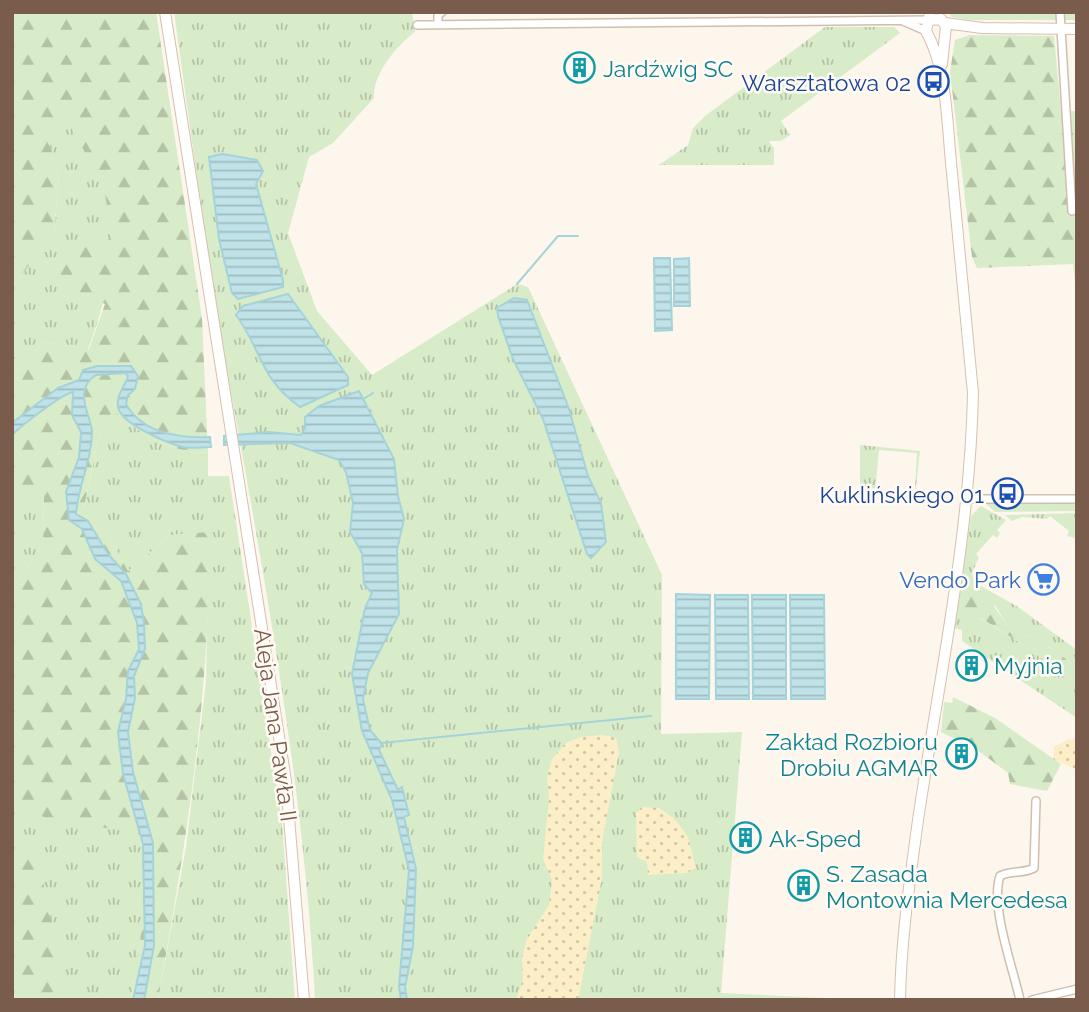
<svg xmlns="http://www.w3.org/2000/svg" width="1089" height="1012" viewBox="0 0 1089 1012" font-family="Raleway,sans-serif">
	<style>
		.grass { fill: url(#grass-tufts) }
		.forest { fill: url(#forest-firs) }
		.sand { fill: url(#sand-dots) }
		.water { fill: url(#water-rules); stroke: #a5d3da; stroke-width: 2 }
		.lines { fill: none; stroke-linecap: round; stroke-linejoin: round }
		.stream { stroke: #a5d3da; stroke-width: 2 }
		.street-casing { stroke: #d1beb0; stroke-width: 10 }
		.secondary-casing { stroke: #d6c0b0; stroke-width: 12 }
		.street { stroke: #fff; stroke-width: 7 }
		.secondary { stroke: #fff; stroke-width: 10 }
		.labels { text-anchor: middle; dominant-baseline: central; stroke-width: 5; stroke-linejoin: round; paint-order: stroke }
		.culture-label { font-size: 23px; fill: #0d838f; stroke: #fffaf3; text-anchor: start }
		.transit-label { font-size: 23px; fill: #164399; stroke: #fffaf3; text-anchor: end }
		.shop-label { font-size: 23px; fill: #366cbe; stroke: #fffaf3; text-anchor: end }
		.street-label { font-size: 23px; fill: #7a5c4d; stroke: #fffaf3 }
	</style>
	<defs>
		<pattern id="grass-tufts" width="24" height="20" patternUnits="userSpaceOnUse" patternTransform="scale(1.75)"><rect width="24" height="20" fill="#d8ecc9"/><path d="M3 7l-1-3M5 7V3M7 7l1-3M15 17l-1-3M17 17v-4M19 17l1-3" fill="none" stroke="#b4c2a5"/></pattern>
		<pattern id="forest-firs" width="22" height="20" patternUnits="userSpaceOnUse" patternTransform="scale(1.75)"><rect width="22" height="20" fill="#d8ecc9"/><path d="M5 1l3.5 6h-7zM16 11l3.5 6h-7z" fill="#b4c2a5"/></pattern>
		<pattern id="sand-dots" width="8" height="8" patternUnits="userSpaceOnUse" patternTransform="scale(1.75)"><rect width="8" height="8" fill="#fcefc7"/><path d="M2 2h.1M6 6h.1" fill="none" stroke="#d1c5a4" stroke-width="1.8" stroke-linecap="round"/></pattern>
		<pattern id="water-rules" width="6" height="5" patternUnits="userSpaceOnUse" patternTransform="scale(1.75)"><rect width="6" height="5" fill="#bfe3e8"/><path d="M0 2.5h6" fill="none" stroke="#a0bbbe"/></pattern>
	</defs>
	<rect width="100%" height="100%" fill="#fdf6ec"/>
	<path class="grass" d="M 174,12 L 412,12 L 415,32 C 397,45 372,75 374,98 L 333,143 L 309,157 L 288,233 L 317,311 L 372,375 L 517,284 L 528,287 L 662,575 L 661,734 L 742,732 L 721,993 L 866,1000 L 315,1000 C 305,802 270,609 235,414 C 210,281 193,146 174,12 Z
		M 825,27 L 894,27 L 900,33 L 781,121 L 790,135 L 781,141 L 769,141 L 774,149 L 774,165 L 659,165 L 688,145 L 693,128 L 705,116 Z
		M 42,124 L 69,124 C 80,144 97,165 104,185 C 123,239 107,299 88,349 L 44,342 L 12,375 L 12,287 L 54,234 L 59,176 Z
		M 116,412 C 147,438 167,451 208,453 L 208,476 L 229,476 L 282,822 L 295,1000 L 158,1000 L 186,847 L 206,681 L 209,533 L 171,535 L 128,571 L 105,530 L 84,508 L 99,435 Z
		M 860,445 L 920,451 L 914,505 L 917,453 L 879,450 L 875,491 L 872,494 L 860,493 Z
		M 44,495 L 43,543 L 12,590 L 12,498 Z
		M 984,502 L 1077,503 L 1077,511 L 995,512 Z
		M 981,506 L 1006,520 L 997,530 L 1000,533 L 997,538 L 993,535 L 976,554 L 979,557 L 972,573 L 974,582 L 1018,607 L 1077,650 L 1077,669 L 1057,651 L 1007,625 L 995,605 L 980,618 L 1022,644 L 1077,684 L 1077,718 L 962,641 L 962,630 L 954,628 L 971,516 Z
		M 1077,513 L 1075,538 L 1067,536 L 1069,531 L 1050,516 L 1047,519 L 1022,517 L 1012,521 L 1005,515 Z
		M 12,811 L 137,831 L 139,834 C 150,899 144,937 130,1000 L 12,1000 Z"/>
	<path class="forest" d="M 12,12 L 156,12 L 202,318 L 208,453 C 167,451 147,438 116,413 L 99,435 L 84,507 L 105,530 L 128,571 L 171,535 L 209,532 C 211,691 186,844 158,1000 L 130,1000 C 142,944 148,891 139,834 L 12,811 L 12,590 L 43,543 L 44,496 L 12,498 L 12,375 L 44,342 L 89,349 L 105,304 L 55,281 L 63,247 L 112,239 L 104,186 L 69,124 L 43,125 L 59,176 L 54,234 L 12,287 Z
		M 948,12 L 1077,12 L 1077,20 L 970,20 L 952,17 Z
		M 969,35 L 1054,36 L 1061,111 L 1075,111 L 1077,298 L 1073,264 L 977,268 L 972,257 L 950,72 L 955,40 Z
		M 973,592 L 989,599 L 1007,625 L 1057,651 L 1077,669 L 1077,684 L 1022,644 L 965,608 L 965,600 Z
		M 953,697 L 995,718 L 1061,764 L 1047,791 L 1010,784 L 1008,773 L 976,749 L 941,732 L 944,702 L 952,703 Z
		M 37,855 L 58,950 L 58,1000 L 12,1000 L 12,859 Z"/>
	<path class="sand" d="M 603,735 L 616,738 L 619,752 L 602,842 L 602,878 L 578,1000 L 516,1000 L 523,979 L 522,958 L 527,939 L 549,905 L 552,880 L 543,859 L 549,799 L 547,777 L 552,759 L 566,743 L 580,737 Z
		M 1068,739 L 1077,740 L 1077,770 L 1053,759 L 1054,747 Z
		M 642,807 L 659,808 L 674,818 L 688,837 L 696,868 L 686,873 L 648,875 L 647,862 L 637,857 L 636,813 Z"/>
	<path class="water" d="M 222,154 L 257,160 L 263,171 L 256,184 L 283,280 L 283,287 L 238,299 L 232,293 L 219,239 L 209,157 Z
		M 654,258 L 670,258 L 672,330 L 655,331 Z
		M 689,258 L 690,306 L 674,306 L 674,259 Z
		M 288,294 L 348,377 L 348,385 L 300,407 C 259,378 262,350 236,315 L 243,306 Z
		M 514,298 L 527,300 L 569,409 L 588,476 L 601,503 L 606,542 L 591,558 L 587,554 L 543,419 L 513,359 L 498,316 L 497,308 Z
		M 97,366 L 131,366 L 138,376 L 135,389 L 128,395 L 126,404 C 143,434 179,438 210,437 L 211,447 C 202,447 191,449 183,447 C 167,443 121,424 118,407 C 116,394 125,387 128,376 L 125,373 L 96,375 C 72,390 91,416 92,431 C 92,460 78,485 76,514 L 88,521 L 108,554 L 126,574 L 141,604 L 144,623 L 145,649 L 134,676 L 135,698 L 128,732 L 133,772 L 153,843 L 154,946 L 144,1000 L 133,1000 L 145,945 L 143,844 L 123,774 L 118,732 L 126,699 L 128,671 L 139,649 L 137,623 L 121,581 L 95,559 L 82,529 L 69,520 L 66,492 L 79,457 L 81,432 L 72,415 L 73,392 C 62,394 22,425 12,435 L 12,423 L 58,388 L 79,380 L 83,370 Z
		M 359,391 L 394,459 L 398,496 L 404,519 L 397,550 L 399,614 L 368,673 L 363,699 L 370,730 L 382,744 L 379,750 L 398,790 L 402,787 L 409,815 L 404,817 L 416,869 L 413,947 L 405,987 L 407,1000 L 401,1000 L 399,986 L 409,870 L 392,800 L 362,731 L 352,674 L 365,608 L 372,593 L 364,584 L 362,553 L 350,532 L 353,503 L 346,472 L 339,460 L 290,443 L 224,445 L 224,436 L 269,432 L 301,435 L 305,428 L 305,417 L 319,406 Z
		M 676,594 L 710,595 L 709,699 L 676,699 Z
		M 715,595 L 748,595 L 749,699 L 716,699 Z
		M 752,595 L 786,595 L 786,699 L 753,699 Z
		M 790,595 L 824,595 L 825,699 L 791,699 Z"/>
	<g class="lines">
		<path class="stream" d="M 517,284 L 558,236 L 578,236
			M 365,398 L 373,393
			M 381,743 L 651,716"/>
		<defs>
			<path id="street" d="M 1060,12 L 1072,211
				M 903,21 L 926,31
				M 417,25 L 930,20
				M 438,25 L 438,15 L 442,12
				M 967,499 L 1077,499
				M 1020,1000 C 1013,968 990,906 1000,876 C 1011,870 1023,874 1034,868 L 1036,801
				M 1032,1000 L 1077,989"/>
			<path id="secondary" d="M 165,12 L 286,781 L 304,1000
				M 930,20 L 941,19 L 946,26 L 942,64
				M 945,23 L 982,28 L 1077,29
				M 900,1000 C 901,939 910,880 918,820 C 939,679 970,537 973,393 C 966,320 959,246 952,173 C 947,128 948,70 926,31 L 930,12"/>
		</defs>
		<use href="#street" class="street-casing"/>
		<use href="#secondary" class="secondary-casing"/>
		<use href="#street" class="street"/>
		<use href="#secondary" class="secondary"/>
	</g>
	<defs>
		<symbol id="building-ring" viewBox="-11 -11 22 22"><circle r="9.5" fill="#fffaf3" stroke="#0f9aa8" stroke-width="1.5"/><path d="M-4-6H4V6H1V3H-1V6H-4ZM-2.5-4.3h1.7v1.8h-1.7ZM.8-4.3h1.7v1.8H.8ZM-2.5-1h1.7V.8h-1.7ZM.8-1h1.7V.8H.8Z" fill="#0f9aa8"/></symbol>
		<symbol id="bus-ring" viewBox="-11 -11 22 22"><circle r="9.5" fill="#fffaf3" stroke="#1a4fb4" stroke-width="1.5"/><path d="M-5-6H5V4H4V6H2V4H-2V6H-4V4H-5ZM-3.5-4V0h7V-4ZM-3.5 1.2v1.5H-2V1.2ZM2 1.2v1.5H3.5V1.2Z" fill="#1a4fb4"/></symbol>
		<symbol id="supermarket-ring" viewBox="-11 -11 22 22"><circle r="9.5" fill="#fffaf3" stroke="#3f7fe0" stroke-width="1.5"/><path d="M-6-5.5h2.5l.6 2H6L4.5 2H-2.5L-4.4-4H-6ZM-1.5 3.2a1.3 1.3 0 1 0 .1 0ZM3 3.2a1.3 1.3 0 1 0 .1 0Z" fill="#3f7fe0"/></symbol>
	</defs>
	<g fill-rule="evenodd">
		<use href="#building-ring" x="562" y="50" width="35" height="35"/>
		<use href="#bus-ring" x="916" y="64" width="35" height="35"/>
		<use href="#bus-ring" x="990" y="476" width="35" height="35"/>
		<use href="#supermarket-ring" x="1026" y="562" width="35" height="35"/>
		<use href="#building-ring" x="954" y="648" width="35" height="35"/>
		<use href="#building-ring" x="944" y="736" width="35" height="35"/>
		<use href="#building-ring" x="728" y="820" width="35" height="35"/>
		<use href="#building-ring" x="786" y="868" width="35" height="35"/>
	</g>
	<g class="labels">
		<g class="culture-label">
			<text x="603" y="68">Jardźwig SC</text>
			<text x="994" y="665">Myjnia</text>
			<text x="938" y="741" text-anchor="end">Zakład Rozbioru<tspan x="938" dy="26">Drobiu AGMAR</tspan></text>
			<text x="769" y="838">Ak-Sped</text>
			<text x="826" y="873">S. Zasada<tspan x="826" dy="26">Montownia Mercedesa</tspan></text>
		</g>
		<g class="transit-label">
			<text x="911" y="82">Warsztatowa 02</text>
			<text x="984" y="494">Kuklińskiego 01</text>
		</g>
		<g class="shop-label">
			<text x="1021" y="579">Vendo Park</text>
		</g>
		<g class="street-label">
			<text transform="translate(276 725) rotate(82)">Aleja Jana Pawła II</text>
		</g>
	</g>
	<rect width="1089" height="1012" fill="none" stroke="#7a5c4d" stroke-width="28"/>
</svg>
